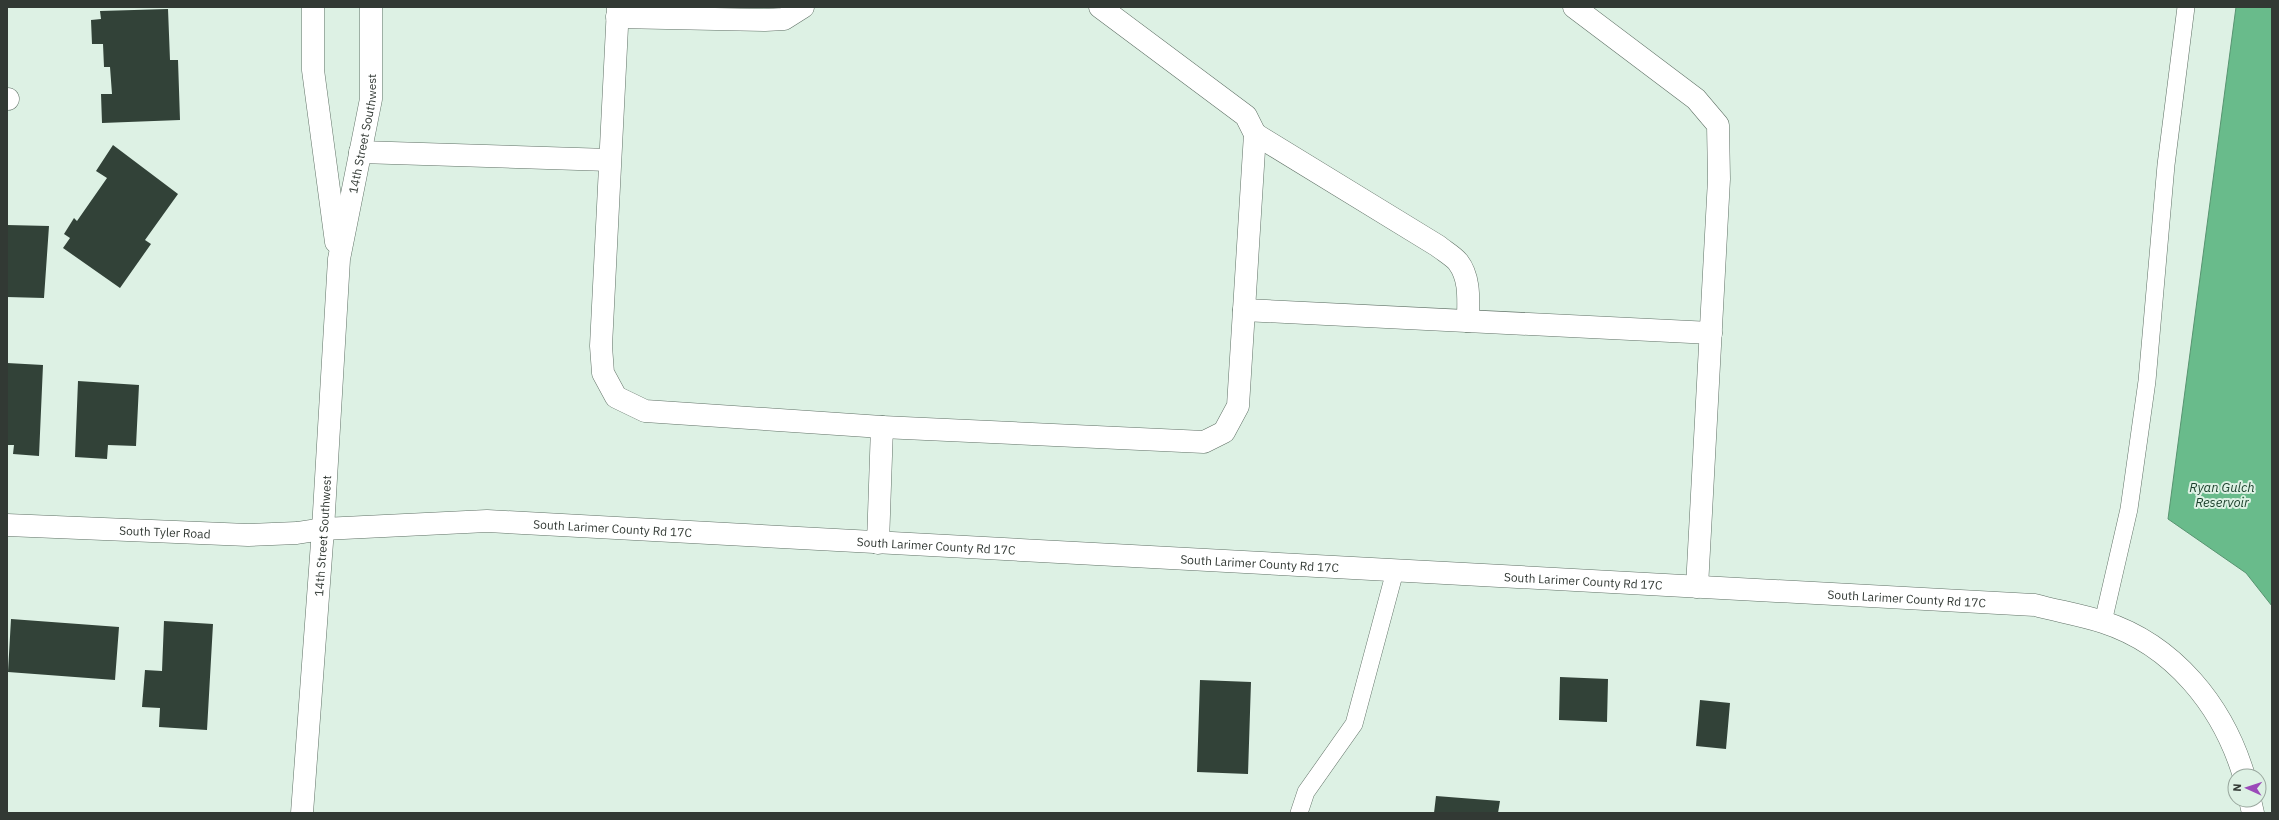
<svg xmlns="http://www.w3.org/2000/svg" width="2279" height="820" viewBox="0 0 2279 820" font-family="'IBM Plex Sans',sans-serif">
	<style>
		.water { fill: #69bb8b; stroke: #589471 }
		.building { fill: #324238 }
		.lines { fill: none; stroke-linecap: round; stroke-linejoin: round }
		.lane-casing { stroke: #607166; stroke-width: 18 }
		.street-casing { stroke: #607166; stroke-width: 23 }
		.secondary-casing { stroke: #607166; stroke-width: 23 }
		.lane { stroke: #fff; stroke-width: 17 }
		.street { stroke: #fff; stroke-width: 22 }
		.secondary { stroke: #fff; stroke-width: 22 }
		.labels { text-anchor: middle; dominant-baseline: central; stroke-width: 4; stroke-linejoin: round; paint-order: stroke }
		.street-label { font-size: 12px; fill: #323934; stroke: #ddf1e4 }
		.water-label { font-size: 13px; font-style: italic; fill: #1b3f2b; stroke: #ddf1e4 }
	</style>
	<rect width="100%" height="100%" fill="#ddf1e4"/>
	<path class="water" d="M 2236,7 L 2272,7 L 2272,606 L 2246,573 L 2168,519 Z"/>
	<path class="building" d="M 168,9 L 170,60 L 178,60 L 180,120 L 102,123 L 101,94 L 112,94 L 110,67 L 104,67 L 103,44 L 92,44 L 91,20 L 101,19 L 100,11 Z
		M 113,145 L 178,194 L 145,240 L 151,244 L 120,288 L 63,248 L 70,238 L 64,234 L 74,218 L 77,221 L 107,178 L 96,171 Z
		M 7,225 L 49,226 L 44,298 L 7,297 Z
		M 7,363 L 43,365 L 39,456 L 13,454 L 14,445 L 7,445 Z
		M 78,381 L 139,385 L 136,446 L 108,445 L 107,459 L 75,457 Z
		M 11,619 L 119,627 L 115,680 L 8,672 Z
		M 164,621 L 213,624 L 207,730 L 159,727 L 160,708 L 142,707 L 145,670 L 162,671 Z
		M 1560,677 L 1608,679 L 1607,722 L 1559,720 Z
		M 1200,680 L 1251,682 L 1248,774 L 1197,772 Z
		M 1700,700 L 1730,703 L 1726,749 L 1696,746 Z
		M 1436,796 L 1500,801 L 1498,813 L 1434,813 Z"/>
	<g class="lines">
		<defs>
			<path id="lane" d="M 2103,622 L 2129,509 L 2147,381 L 2166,165 L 2186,7
				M 1299,813 L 1306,792 L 1354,724 L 1395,571"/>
			<g id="street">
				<path d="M 618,7 L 601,346 L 603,373 L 616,397 L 645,411 L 882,427 L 1204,442 L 1224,432 L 1238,406 L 1255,134 L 1246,116 L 1100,7"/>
				<path d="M 1574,7 L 1696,99 L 1718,125 L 1719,179 L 1697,587"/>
				<path d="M 617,17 L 765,20 L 784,19 L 803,7"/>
				<path d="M 7,99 L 8,99"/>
				<path d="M 1255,134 L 1438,246 C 1444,251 1453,256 1458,262 C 1471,279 1468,302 1468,321"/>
				<path d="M 360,152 L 609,160"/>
				<path d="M 1244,310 L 1711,333"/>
				<path id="s1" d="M 323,529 L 487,521 L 2035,605 C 2057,611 2081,615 2103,622 C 2174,645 2223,706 2244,776"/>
				<path d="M 878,543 L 882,427"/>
				<path d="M 2250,800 L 2253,813"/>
			</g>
			<g id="secondary">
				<path d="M 313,7 L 313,70 L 336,242"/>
				<path id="s2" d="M 7,525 L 248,535 L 297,533 L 323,529"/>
				<path id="s3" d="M 302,813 L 323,529 L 339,259 L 371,99 L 371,7"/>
			</g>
		</defs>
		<use href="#lane" class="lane-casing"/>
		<use href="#street" class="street-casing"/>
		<use href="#secondary" class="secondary-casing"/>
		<use href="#lane" class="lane"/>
		<use href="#street" class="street"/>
		<use href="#secondary" class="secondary"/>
	</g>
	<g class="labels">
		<g class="street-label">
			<text stroke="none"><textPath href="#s3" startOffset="683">14th Street Southwest</textPath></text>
			<text stroke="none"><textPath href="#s1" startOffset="290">South Larimer County Rd 17C</textPath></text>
			<text stroke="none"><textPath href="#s2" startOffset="158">South Tyler Road</textPath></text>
			<text stroke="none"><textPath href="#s3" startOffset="278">14th Street Southwest</textPath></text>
			<text stroke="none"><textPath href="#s1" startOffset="614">South Larimer County Rd 17C</textPath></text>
			<text stroke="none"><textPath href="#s1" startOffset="938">South Larimer County Rd 17C</textPath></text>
			<text stroke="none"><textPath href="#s1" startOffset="1262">South Larimer County Rd 17C</textPath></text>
			<text stroke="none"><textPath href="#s1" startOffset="1586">South Larimer County Rd 17C</textPath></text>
		</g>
		<g class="water-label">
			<text x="2222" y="487">Ryan Gulch<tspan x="2222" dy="15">Reservoir</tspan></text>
		</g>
	</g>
	<rect width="2279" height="820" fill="none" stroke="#323934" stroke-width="16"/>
	<g transform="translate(2247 788) rotate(273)"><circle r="19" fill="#ddf1e4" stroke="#99a79e"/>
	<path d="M0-3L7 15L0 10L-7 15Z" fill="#9b4ab9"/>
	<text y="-6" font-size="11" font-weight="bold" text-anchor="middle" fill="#323934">N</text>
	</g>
</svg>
